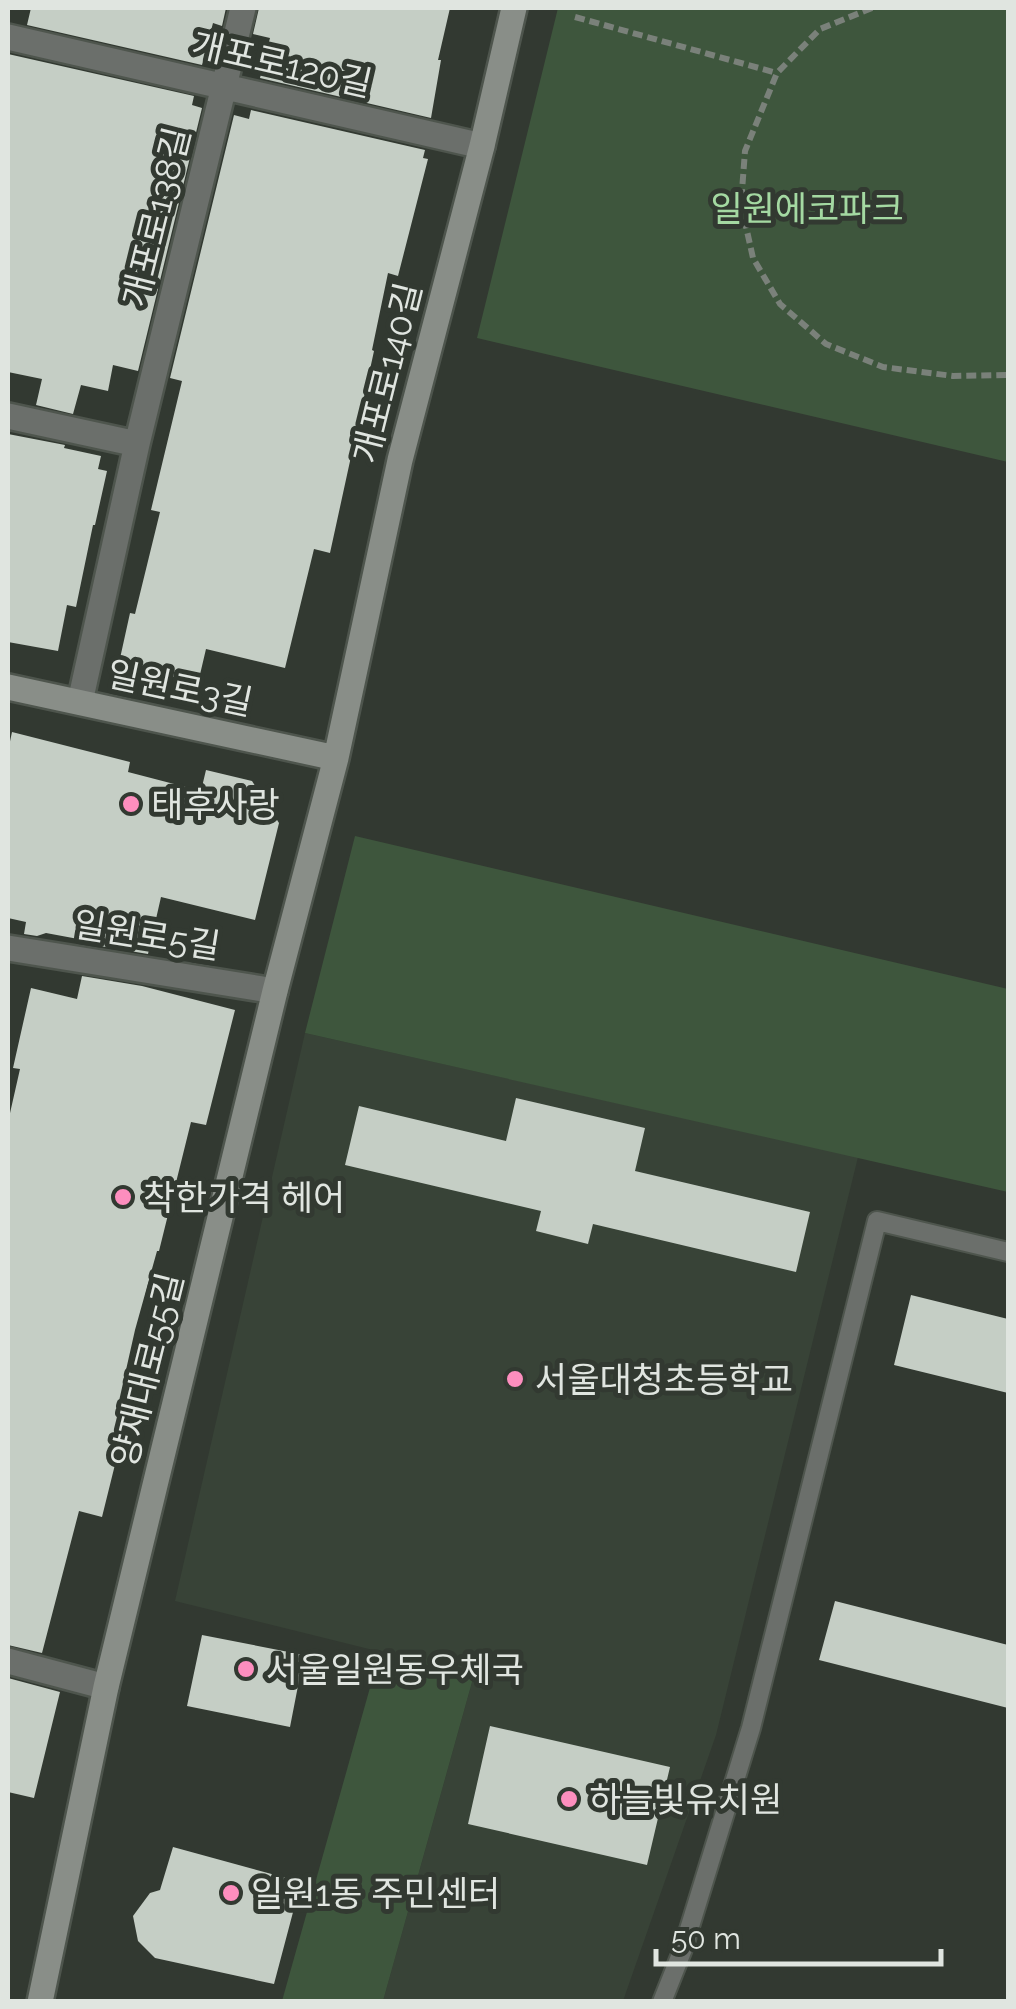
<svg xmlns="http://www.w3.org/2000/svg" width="1016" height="2009" viewBox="0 0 1016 2009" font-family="Raleway,'Noto Sans KR',sans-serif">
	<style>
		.built { fill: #384337 }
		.green { fill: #3e563d }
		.building { fill: #c5cec5 }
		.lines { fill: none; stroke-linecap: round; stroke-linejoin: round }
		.lane-casing { stroke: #4e554d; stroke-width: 22 }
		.street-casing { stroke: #4e554d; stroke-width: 30 }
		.secondary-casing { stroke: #4e554d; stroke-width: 30 }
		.path { stroke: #7a817a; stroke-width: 6; stroke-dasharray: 10 5; stroke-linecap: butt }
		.lane { stroke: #6b6f6b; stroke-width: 18 }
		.street { stroke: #6b6f6b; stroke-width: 25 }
		.secondary { stroke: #898e88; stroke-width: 25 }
		.poi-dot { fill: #fd8ebe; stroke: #323931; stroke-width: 4 }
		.labels { text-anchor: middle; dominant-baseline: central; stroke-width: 10; stroke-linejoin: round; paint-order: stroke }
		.street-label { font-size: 35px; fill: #e0e5e0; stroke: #323931 }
		.park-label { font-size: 35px; fill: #a4d9a2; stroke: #323931 }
		.poi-label { font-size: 35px; fill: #e0e5e0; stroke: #323931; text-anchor: start }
	</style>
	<rect width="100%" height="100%" fill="#323931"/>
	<path class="built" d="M 305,1033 L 858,1157 L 716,1735 L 623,2001 L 383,2001 L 474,1675 L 175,1601 Z"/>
	<path class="green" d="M 558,8 L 1008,8 L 1008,462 L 477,338 Z
		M 355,836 L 1008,989 L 1008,1192 L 305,1033 Z
		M 380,1652 L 474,1675 L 383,2001 L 282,2001 Z"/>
	<path class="building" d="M 31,8 L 226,8 L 222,26 L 213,23 L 202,65 L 27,25 Z
		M 259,8 L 450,8 L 438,60 L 441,60 L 431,118 L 260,78 L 270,38 L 253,34 Z
		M 8,54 L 194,96 L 192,105 L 202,108 L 138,371 L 113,365 L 108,391 L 81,385 L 73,414 L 36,405 L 42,379 L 8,372 Z
		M 251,110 L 425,150 L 423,158 L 428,159 L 398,276 L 388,273 L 372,350 L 374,351 L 330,553 L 314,549 L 285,668 L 206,649 L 198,683 L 119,663 L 130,613 L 135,614 L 160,512 L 151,510 L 182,381 L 170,378 L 234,115 L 249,119 Z
		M 8,434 L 65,445 L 64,448 L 101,456 L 98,469 L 107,471 L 95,525 L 93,525 L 76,607 L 67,605 L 58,651 L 8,642 Z
		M 12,732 L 130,762 L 128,772 L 201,791 L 206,770 L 252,781 L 279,823 L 255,920 L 161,897 L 148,954 L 88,944 L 89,941 L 46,933 L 37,936 L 24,934 L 26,922 L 8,918 L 8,751 Z
		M 82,976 L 142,986 L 235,1010 L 206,1125 L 191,1122 L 159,1251 L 157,1251 L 135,1330 L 119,1401 L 130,1404 L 102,1517 L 79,1511 L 42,1653 L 8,1645 L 8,1122 L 20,1069 L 13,1068 L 31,988 L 77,999 Z
		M 516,1098 L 645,1128 L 635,1171 L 810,1212 L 796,1272 L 593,1224 L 588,1244 L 536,1231 L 541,1211 L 345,1165 L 359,1106 L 506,1141 Z
		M 911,1295 L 1008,1319 L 1008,1393 L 894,1365 Z
		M 835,1601 L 1008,1645 L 1008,1708 L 819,1660 Z
		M 202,1635 L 304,1655 L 290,1727 L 187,1706 Z
		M 8,1678 L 60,1692 L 34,1798 L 8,1792 Z
		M 490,1726 L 670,1767 L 647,1865 L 468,1824 Z
		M 173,1847 L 301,1882 L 274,1984 L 155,1958 L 138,1941 L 133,1916 L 150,1893 L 160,1890 Z"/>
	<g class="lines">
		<defs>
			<path id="lane" d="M 662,2002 L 683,1949 L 751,1728 L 877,1221 L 1008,1252"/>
			<path id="street" d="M 8,37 L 482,146
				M 8,416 L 137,444
				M 80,702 L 137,444 L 243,8
				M 8,948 L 275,991
				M 8,1661 L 106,1687"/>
			<path id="secondary" d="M 8,687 L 336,758
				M 40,2002 L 106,1687 L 275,991 L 336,758 L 400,460 L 482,146 L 514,8"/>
		</defs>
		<use href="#lane" class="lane-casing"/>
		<use href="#street" class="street-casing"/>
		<use href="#secondary" class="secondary-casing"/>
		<path class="path" d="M 872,8 L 820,29 L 777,73 L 745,151 L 741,204 L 753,258 L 780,304 L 826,344 L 883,367 L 953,376 L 1008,375
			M 575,17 L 777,73"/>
		<use href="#lane" class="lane"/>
		<use href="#street" class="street"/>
		<use href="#secondary" class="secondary"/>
	</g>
	<g class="poi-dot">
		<circle cx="131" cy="804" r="10"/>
		<circle cx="123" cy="1197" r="10"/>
		<circle cx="515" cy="1379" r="10"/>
		<circle cx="246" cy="1669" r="10"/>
		<circle cx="569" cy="1799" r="10"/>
		<circle cx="231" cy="1893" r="10"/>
	</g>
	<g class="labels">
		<g class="street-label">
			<text transform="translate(282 64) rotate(13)">개포로120길</text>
			<text transform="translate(156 217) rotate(-76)">개포로138길</text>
			<text transform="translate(387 373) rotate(-76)">개포로140길</text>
			<text transform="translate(180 688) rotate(12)">일원로3길</text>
			<text transform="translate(147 935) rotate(9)">일원로5길</text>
			<text transform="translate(147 1370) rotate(-76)">양재대로55길</text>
		</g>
		<g class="park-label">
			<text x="807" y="208">일원에코파크</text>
		</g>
		<g class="poi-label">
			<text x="151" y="804">태후사랑</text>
			<text x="143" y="1197">착한가격 헤어</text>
			<text x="535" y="1379">서울대청초등학교</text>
			<text x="266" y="1669">서울일원동우체국</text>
			<text x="589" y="1799">하늘빛유치원</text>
			<text x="251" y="1893">일원1동 주민센터</text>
		</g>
	</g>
	<rect width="1016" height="2009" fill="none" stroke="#e0e5e0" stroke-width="20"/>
	<path d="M656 1949v15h285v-15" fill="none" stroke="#e0e5e0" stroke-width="5"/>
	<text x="671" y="1949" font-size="30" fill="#e0e5e0" stroke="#323931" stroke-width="8" paint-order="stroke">50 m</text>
</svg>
